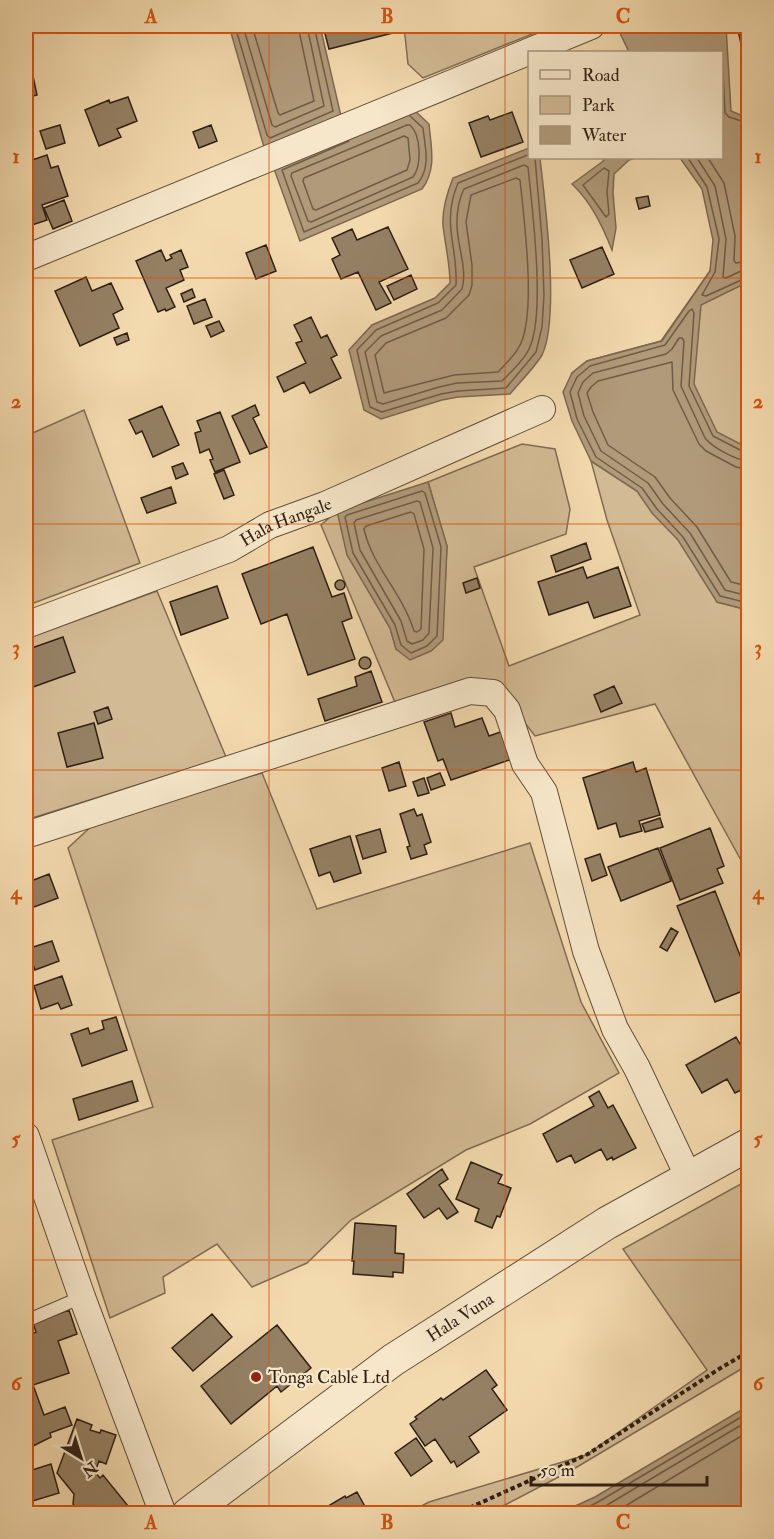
<svg xmlns="http://www.w3.org/2000/svg" width="774" height="1539" viewBox="0 0 774 1539" font-family="'IM FELL Double Pica',serif">
	<style>
		.green { fill: #d2ba94; stroke: #816c54; stroke-width: 1.5 }
		.water { fill: #b19a7a; stroke: #7d6951; stroke-width: 1.5 }
		.lines { fill: none; stroke-linecap: round; stroke-linejoin: round }
		.shore { stroke: #705c47; stroke-width: 1.5 }
		.building { fill: #958064; stroke: #301f14; stroke-width: 1.5 }
		.service-casing { stroke: #614e3a; stroke-width: 14 }
		.minor-casing { stroke: #614e3a; stroke-width: 28 }
		.tertiary-casing { stroke: #614e3a; stroke-width: 34 }
		.path { stroke: #301f14; stroke-width: 4; stroke-dasharray: 4.5 3; stroke-linecap: butt }
		.service { stroke: #f7e7ca; stroke-width: 12 }
		.minor { stroke: #f7e7ca; stroke-width: 26 }
		.tertiary { stroke: #f7e7ca; stroke-width: 32 }
		.grid { fill: none; stroke: #d6530d; stroke-width: 1.5; stroke-opacity: 0.55 }
		.poi-dot { fill: #8f2418; stroke: #f7e7ca; stroke-width: 2 }
		.labels { text-anchor: middle; dominant-baseline: central; stroke-width: 4.5; stroke-linejoin: round; paint-order: stroke }
		.street-label { font-size: 18px; fill: #301f14; stroke: #f7e7ca }
		.poi-label { font-size: 18px; fill: #301f14; stroke: #f7e7ca; text-anchor: start }
		.neatline { fill: none; stroke: #d6530d; stroke-width: 2 }
		.grid-label { font-size: 20px; text-anchor: middle; font-weight: bold; fill: #d6530d }
	</style>
	<rect width="100%" height="100%" fill="#f3daae"/>
	<filter id="stains"><feTurbulence type="fractalNoise" baseFrequency=".00333" numOctaves="4"/><feColorMatrix values="0 0 0 0 .2 0 0 0 0 .09 0 0 0 0 .02 0 0 0 .5 -.17"/></filter>
	<radialGradient id="worn" r=".72"><stop offset=".6" stop-color="#630" stop-opacity="0"/><stop offset="1" stop-color="#630" stop-opacity=".3"/></radialGradient>
	<path class="green" d="M 404,26 L 552,26 L 423,78 L 408,64 Z
		M 748,129 L 748,573 L 717,602 L 748,610 L 748,873 L 655,704 L 535,736 L 494,683 L 397,707 L 321,525 L 337,511 L 371,595 L 390,628 L 396,649 L 445,587 L 447,546 L 428,482 L 522,444 L 555,449 L 570,509 L 566,534 L 474,567 L 509,666 L 640,615 L 607,520 L 591,461 L 637,491 L 652,512 L 588,375 L 572,373 L 587,361 L 661,341 L 710,271 Z
		M 84,410 L 140,563 L 26,606 L 26,436 Z
		M 157,591 L 226,757 L 26,820 L 26,639 Z
		M 262,773 L 317,909 L 530,843 L 581,1002 L 619,1073 L 530,1124 L 466,1150 L 351,1220 L 307,1263 L 252,1287 L 217,1244 L 163,1277 L 165,1293 L 110,1318 L 52,1140 L 153,1107 L 68,848 L 96,822 Z
		M 748,1180 L 748,1365 L 572,1470 L 505,1505 L 482,1513 L 408,1513 L 429,1502 L 586,1455 L 707,1370 L 623,1249 Z"/>
	<path class="water" d="M 229,26 L 320,26 L 341,116 L 264,147 Z
		M 628,26 L 726,26 L 731,111 L 748,118 L 748,282 L 701,305 L 694,384 L 717,432 L 748,448 L 748,610 L 717,602 L 678,540 L 652,513 L 637,491 L 591,461 L 572,421 L 563,392 L 572,373 L 587,361 L 662,341 L 710,271 L 713,240 L 702,189 L 680,158 L 722,158 L 722,52 L 629,52 L 618,29 Z
		M 412,108 L 429,124 C 431,147 437,169 422,189 L 300,241 L 273,166 Z
		M 529,148 L 530,158 L 540,158 C 545,202 560,318 542,355 C 535,367 519,383 510,394 L 458,397 L 442,400 L 381,419 L 364,410 L 349,350 L 372,325 L 435,298 L 450,283 C 450,263 445,245 443,225 C 442,209 447,193 453,178 Z
		M 606,158 L 635,158 L 629,160 L 614,174 L 613,193 L 616,228 L 612,250 C 602,225 591,202 572,184 L 602,162 Z
		M 428,482 L 447,546 L 443,640 L 431,651 L 410,660 L 396,649 L 390,628 L 347,555 L 337,511 Z
		M 748,1406 L 748,1513 L 560,1513 L 595,1497 Z"/>
	<g class="lines">
		<path class="shore" d="M 235,26 L 267,135 L 270,138 L 333,111 L 314,26
			M 243,26 L 272,125 L 275,127 L 324,106 L 307,26
			M 252,26 L 278,113 L 280,115 L 314,101 L 298,26
			M 722,53 L 725,113 L 729,117 L 748,123
			M 407,125 L 410,125 C 421,135 422,165 413,177 L 311,222 L 308,221 L 291,176 L 292,173 Z
			M 404,136 L 408,138 L 410,160 L 407,170 L 316,210 L 313,209 L 303,181 L 304,178 Z
			M 349,141 L 282,170 L 304,232 L 418,183 C 431,167 425,147 423,128 L 410,116
			M 530,154 L 458,183 C 441,224 458,246 456,285 L 438,303 L 376,330 L 357,350 L 370,407 L 382,412 L 441,394 L 458,391 L 506,388 L 536,352 L 542,327 L 544,295 L 542,239 L 535,158
			M 688,158 L 707,187 L 719,239 L 715,272 L 702,295 L 706,296 L 748,277
			M 697,158 L 715,186 L 726,239 L 723,277 L 726,278 L 741,271 L 748,270
			M 708,158 L 724,183 L 735,236 L 734,261 L 736,263 L 748,261
			M 524,165 L 528,167 C 532,207 546,316 529,349 C 524,360 511,372 502,381 L 457,383 L 439,387 L 383,404 L 377,402 L 365,352 L 381,336 L 442,310 L 462,289 C 468,267 456,244 457,222 C 457,210 459,199 464,189 Z
			M 604,168 L 609,171 L 607,192 L 609,214 L 606,217 L 583,185 Z
			M 516,178 L 520,180 C 524,219 536,309 521,343 C 517,353 505,365 498,372 L 454,375 L 384,393 L 375,355 L 386,343 L 446,318 L 469,295 L 472,285 L 472,265 L 466,222 L 471,195 Z
			M 748,453 L 744,452 L 713,436 L 689,386 L 694,313 L 692,309 L 689,311 L 665,345 L 590,366 L 577,377 L 570,392 L 577,419 L 596,457 L 642,488 L 657,509 L 683,537 L 720,596 L 748,603
			M 748,461 C 736,460 713,448 705,438 L 681,386 L 684,341 L 682,338 L 679,338 L 672,349 L 666,354 L 593,373 L 583,382 L 578,393 L 584,416 L 601,451 L 648,483 L 663,504 L 690,533 L 725,590 L 748,596
			M 748,470 L 736,467 L 706,451 L 699,444 L 673,390 L 672,362 L 598,381 L 591,387 L 587,393 L 593,412 L 608,445 L 655,477 L 670,498 L 697,527 L 731,582 L 748,586
			M 422,491 L 425,493 L 441,547 L 437,636 L 427,646 L 411,653 L 401,645 L 395,625 L 353,553 L 345,517 L 347,515 Z
			M 417,501 L 420,502 L 433,548 L 429,633 L 423,640 L 412,644 L 407,641 L 401,621 L 360,550 L 354,523 L 356,520 Z
			M 411,512 L 414,514 L 424,549 L 421,629 L 417,632 L 414,631 C 403,594 372,566 364,529 L 366,526 Z
			M 575,1514 L 598,1502 L 748,1413
			M 592,1514 L 748,1421
			M 612,1514 L 748,1432"/>
	</g>
	<path class="building" d="M 323,26 L 404,26 L 405,30 L 329,49 Z
		M 737,26 L 748,26 L 748,69 L 747,70 Z
		M 30,62 L 37,95 L 26,98 L 26,63 Z
		M 128,97 L 137,121 L 117,129 L 121,137 L 99,146 L 85,110 L 109,100 L 110,103 Z
		M 512,112 L 523,142 L 481,157 L 469,123 L 488,116 L 490,120 Z
		M 60,125 L 65,143 L 46,149 L 40,131 Z
		M 211,125 L 217,141 L 199,148 L 193,132 Z
		M 47,155 L 51,168 L 58,166 L 68,196 L 42,205 L 47,220 L 26,227 L 26,162 Z
		M 648,196 L 650,206 L 639,209 L 636,198 Z
		M 64,200 L 72,221 L 53,229 L 44,208 Z
		M 388,227 L 408,269 L 379,282 L 391,303 L 376,310 L 358,272 L 341,279 L 332,259 L 340,255 L 332,238 L 352,229 L 357,240 Z
		M 266,245 L 276,271 L 256,279 L 246,253 Z
		M 602,247 L 614,274 L 582,288 L 570,260 Z
		M 161,250 L 166,261 L 172,258 L 170,255 L 181,250 L 188,267 L 180,270 L 184,280 L 166,288 L 175,307 L 166,311 L 165,309 L 158,312 L 136,261 Z
		M 411,275 L 417,289 L 394,300 L 387,286 Z
		M 86,277 L 92,291 L 111,283 L 123,309 L 113,314 L 119,328 L 80,346 L 55,291 Z
		M 192,289 L 195,297 L 184,302 L 181,294 Z
		M 205,299 L 212,317 L 194,324 L 187,306 Z
		M 311,317 L 321,338 L 327,335 L 337,355 L 331,358 L 341,378 L 310,393 L 304,382 L 284,392 L 277,377 L 306,363 L 296,343 L 302,341 L 294,325 Z
		M 219,321 L 224,331 L 211,337 L 206,326 Z
		M 127,333 L 129,340 L 117,345 L 114,338 Z
		M 255,405 L 259,415 L 253,418 L 267,447 L 250,454 L 232,416 Z
		M 162,406 L 179,445 L 153,457 L 142,431 L 136,434 L 129,420 Z
		M 220,412 L 240,462 L 215,472 L 210,460 L 213,459 L 209,449 L 200,453 L 195,433 L 201,431 L 197,421 Z
		M 183,463 L 188,474 L 176,479 L 172,467 Z
		M 224,470 L 234,495 L 224,499 L 214,474 Z
		M 171,487 L 176,503 L 147,513 L 141,498 Z
		M 586,543 L 591,559 L 556,572 L 551,556 Z
		M 313,547 L 332,597 L 344,593 L 352,618 L 342,622 L 355,659 L 308,675 L 287,614 L 261,624 L 242,574 Z
		M 583,567 L 587,578 L 618,567 L 631,606 L 594,618 L 588,602 L 549,615 L 538,582 Z
		M 477,578 L 480,588 L 466,593 L 463,583 Z
		M335 585a5 5 0 1 1 10 0a5 5 0 1 1-10 0Z
		M 217,586 L 228,618 L 181,635 L 170,602 Z
		M 63,637 L 75,672 L 33,687 L 26,666 L 26,650 Z
		M359 663a6 6 0 1 1 12 0a6 6 0 1 1-12 0Z
		M 371,671 L 382,702 L 325,721 L 318,699 L 357,686 L 355,677 Z
		M 614,686 L 622,703 L 601,712 L 594,695 Z
		M 108,707 L 112,719 L 98,724 L 94,712 Z
		M 451,713 L 455,727 L 482,718 L 489,736 L 506,730 L 515,758 L 451,780 L 443,759 L 438,761 L 424,722 Z
		M 94,723 L 103,758 L 67,767 L 58,733 Z
		M 399,762 L 406,786 L 389,791 L 382,768 Z
		M 633,762 L 636,772 L 646,768 L 660,815 L 639,821 L 642,831 L 620,837 L 616,823 L 598,829 L 583,778 Z
		M 440,773 L 445,785 L 431,790 L 427,778 Z
		M 424,778 L 429,793 L 418,796 L 413,782 Z
		M 414,809 L 417,816 L 422,814 L 431,842 L 424,845 L 427,854 L 411,859 L 407,847 L 410,846 L 400,814 Z
		M 660,818 L 663,827 L 645,832 L 642,824 Z
		M 710,828 L 724,866 L 717,869 L 723,883 L 680,900 L 660,848 Z
		M 380,829 L 386,852 L 363,859 L 356,836 Z
		M 350,836 L 361,873 L 334,882 L 330,872 L 319,876 L 310,849 Z
		M 658,848 L 671,881 L 621,901 L 608,867 Z
		M 600,854 L 607,875 L 592,881 L 585,859 Z
		M 49,874 L 58,898 L 26,910 L 26,883 Z
		M 715,891 L 748,976 L 748,989 L 715,1002 L 677,906 Z
		M 748,920 L 748,936 L 743,922 Z
		M 671,928 L 678,932 L 667,951 L 660,947 Z
		M 52,941 L 59,961 L 35,970 L 27,949 Z
		M 62,976 L 72,1005 L 61,1009 L 58,1003 L 41,1009 L 34,986 Z
		M 116,1017 L 127,1050 L 82,1066 L 71,1034 L 88,1028 L 90,1034 L 104,1029 L 102,1021 Z
		M 736,1037 L 748,1058 L 748,1091 L 743,1094 L 741,1090 L 735,1093 L 727,1079 L 702,1093 L 686,1065 Z
		M 132,1081 L 138,1101 L 79,1120 L 73,1099 Z
		M 599,1091 L 608,1108 L 613,1105 L 636,1148 L 613,1160 L 612,1157 L 607,1160 L 601,1149 L 575,1163 L 571,1155 L 557,1162 L 543,1134 L 594,1106 L 589,1097 Z
		M 471,1162 L 502,1175 L 498,1183 L 511,1188 L 500,1217 L 497,1216 L 492,1228 L 475,1221 L 479,1209 L 456,1199 Z
		M 442,1169 L 448,1179 L 439,1185 L 458,1212 L 447,1219 L 439,1208 L 424,1218 L 407,1194 Z
		M 355,1223 L 396,1226 L 395,1253 L 404,1254 L 403,1273 L 393,1272 L 393,1277 L 353,1274 L 354,1261 L 352,1261 Z
		M 69,1310 L 77,1334 L 58,1341 L 69,1373 L 33,1385 L 44,1415 L 65,1407 L 72,1425 L 50,1433 L 51,1437 L 31,1447 L 32,1451 L 26,1454 L 26,1336 L 36,1332 L 33,1323 Z
		M 212,1314 L 232,1337 L 193,1371 L 172,1348 Z
		M 277,1325 L 311,1368 L 281,1392 L 277,1386 L 231,1424 L 201,1386 Z
		M 486,1370 L 497,1385 L 492,1389 L 507,1410 L 469,1437 L 479,1452 L 457,1467 L 454,1461 L 451,1463 L 435,1439 L 425,1446 L 410,1424 L 417,1419 L 415,1417 L 441,1398 L 443,1400 Z
		M 77,1419 L 92,1425 L 90,1430 L 100,1433 L 101,1430 L 116,1435 L 106,1464 L 99,1461 L 95,1472 L 100,1478 L 103,1475 L 128,1506 L 119,1514 L 80,1514 L 73,1504 L 74,1494 L 57,1473 Z
		M 416,1438 L 432,1461 L 411,1476 L 395,1453 Z
		M 51,1464 L 59,1493 L 26,1503 L 26,1472 Z
		M 357,1492 L 368,1512 L 366,1514 L 318,1512 L 345,1496 L 346,1498 Z"/>
	<g class="lines">
		<defs>
			<path id="service" d="M 26,1321 L 82,1297"/>
			<g id="minor">
				<path d="M 26,258 L 591,26"/>
				<path id="s1" d="M 26,625 L 229,549 L 270,525 L 325,505 L 542,409"/>
				<path d="M 26,835 L 470,691 L 493,693 L 507,710 L 525,764 L 544,792 L 586,951 L 615,1029 L 637,1068 L 689,1178"/>
				<path d="M 26,1136 L 82,1297 L 163,1514"/>
			</g>
			<g id="tertiary">
				<path id="s2" d="M 188,1514 L 393,1360 L 607,1223 L 748,1145"/>
			</g>
		</defs>
		<use href="#service" class="service-casing"/>
		<use href="#minor" class="minor-casing"/>
		<use href="#tertiary" class="tertiary-casing"/>
		<path class="path" d="M 456,1514 L 588,1454 L 719,1369 L 748,1352"/>
		<use href="#service" class="service"/>
		<use href="#minor" class="minor"/>
		<use href="#tertiary" class="tertiary"/>
	</g>
	<path class="grid" d="M 269,26 L 269,1514M 505,26 L 505,1514M 26,278 L 748,278M 26,524 L 748,524M 26,770 L 748,770M 26,1015 L 748,1015M 26,1260 L 748,1260"/>
	<circle class="poi-dot" cx="256" cy="1377" r="6"/>
	<g class="labels">
		<g class="street-label">
			<text stroke="none"><textPath href="#s1" startOffset="280">Hala Hangale</textPath></text>
			<text stroke="none"><textPath href="#s2" startOffset="336">Hala Vuna</textPath></text>
		</g>
		<g class="poi-label">
			<text x="268" y="1377">Tonga Cable Ltd</text>
		</g>
	</g>
	<rect width="774" height="1539" fill="none" stroke="#f3daae" stroke-width="66"/>
	<rect x="528" y="51" width="195" height="108" fill="#f7e7ca" stroke="#a79781" stroke-width="1.5"/>
	<rect x="540" y="70" width="30" height="9" fill="#f7e7ca" stroke="#a79781" stroke-width="1.5"/>
	<text x="582" y="81" font-size="18" fill="#301f14">Road</text>
	<rect x="540" y="96" width="30" height="18" fill="#d2ba94" stroke="#a79781" stroke-width="1.5"/>
	<text x="582" y="111" font-size="18" fill="#301f14">Park</text>
	<rect x="540" y="126" width="30" height="18" fill="#b19a7a" stroke="#a79781" stroke-width="1.5"/>
	<text x="582" y="141" font-size="18" fill="#301f14">Water</text>
	<g transform="translate(81 1458) rotate(142)" stroke="#f7e7ca" stroke-width="4.5" paint-order="stroke">
	<path d="M0-4.5L10 22L0 15L-10 22Z" fill="#301f14"/>
	<text y="-9" font-size="16" font-weight="bold" text-anchor="middle" fill="#301f14">N</text>
	</g>
	<path d="M531 1476v9h176v-9" fill="none" stroke="#301f14" stroke-width="3"/>
	<text x="540" y="1476" font-size="18" fill="#301f14" stroke="#f7e7ca" stroke-width="4.5" paint-order="stroke">50 m</text>
	<rect x="33" y="33" width="708" height="1473" class="neatline"/>
	<g class="grid-label">
		<text x="151" y="23">A</text>
		<text x="387" y="23">B</text>
		<text x="623" y="23">C</text>
		<text x="16" y="163">1</text>
		<text x="758" y="163">1</text>
		<text x="16" y="408">2</text>
		<text x="758" y="408">2</text>
		<text x="16" y="654">3</text>
		<text x="758" y="654">3</text>
		<text x="16" y="899">4</text>
		<text x="758" y="899">4</text>
		<text x="16" y="1145">5</text>
		<text x="758" y="1145">5</text>
		<text x="16" y="1390">6</text>
		<text x="758" y="1390">6</text>
		<text x="151" y="1529">A</text>
		<text x="387" y="1529">B</text>
		<text x="623" y="1529">C</text>
	</g>
	<rect width="100%" height="100%" filter="url(#stains)"/>
	<rect width="100%" height="100%" fill="url(#worn)"/>
</svg>
